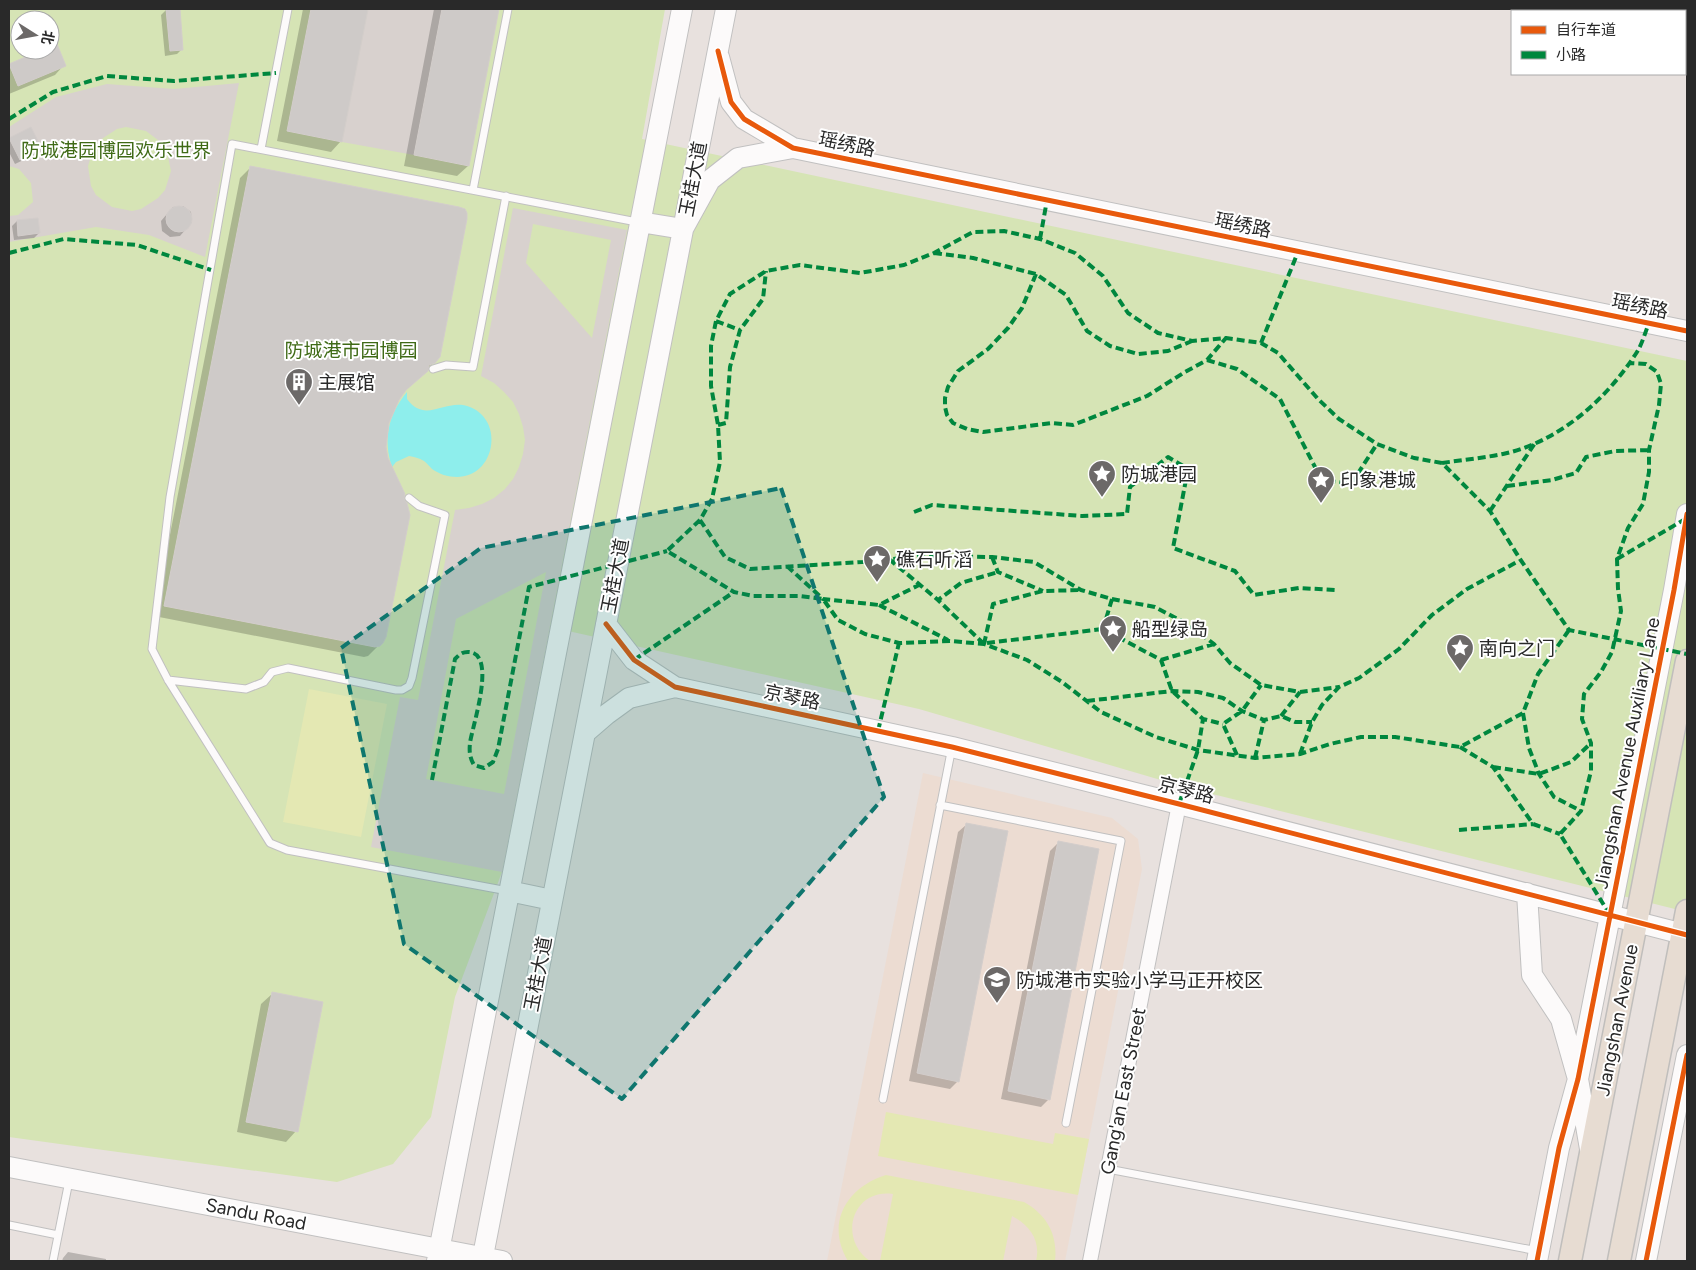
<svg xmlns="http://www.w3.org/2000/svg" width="1696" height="1270" viewBox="0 0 1696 1270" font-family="Figtree,'Noto Sans SC',sans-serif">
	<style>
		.education { fill: #ecdcd2 }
		.green { fill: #d6e4b5; fill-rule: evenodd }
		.pitch { fill: #e4e8b3 }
		.plaza { fill: #d8d1ce; fill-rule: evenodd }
		.water { fill: #8eeeec }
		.shadow { fill: #0003 }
		.building { fill: #cecac8; stroke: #d3cdcb }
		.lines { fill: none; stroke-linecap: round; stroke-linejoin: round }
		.lane-casing { stroke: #c1c0c0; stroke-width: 9 }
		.street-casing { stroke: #c1c0c0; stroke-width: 16 }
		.secondary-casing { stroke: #c1c0c0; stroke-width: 22 }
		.primary-casing { stroke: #c0bebc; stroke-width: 25 }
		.lane { stroke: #fcfafa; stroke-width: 7 }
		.street { stroke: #fcfafa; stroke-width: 14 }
		.secondary { stroke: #fcfafa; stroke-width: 20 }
		.primary { stroke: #e7dcd2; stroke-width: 22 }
		.quiet { stroke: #00873e; stroke-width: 4; stroke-dasharray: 8 4; stroke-linecap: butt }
		.cycleway-casing { stroke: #fff; stroke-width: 8 }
		.cycleway { stroke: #e8590c; stroke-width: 5 }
		.marked { fill: #0f766e; fill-opacity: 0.2; stroke: #0f766e; stroke-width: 4; stroke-dasharray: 10 6; stroke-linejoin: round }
		.labels { text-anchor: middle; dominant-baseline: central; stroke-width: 4; stroke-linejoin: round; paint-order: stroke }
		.street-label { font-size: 19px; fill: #292929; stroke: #fff }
		.park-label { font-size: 19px; fill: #3f6a16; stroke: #fff }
		.poi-label { font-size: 19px; fill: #292929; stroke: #fff; text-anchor: start }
	</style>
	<rect width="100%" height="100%" fill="#e8e1de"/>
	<path class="education" d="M 923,773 L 1112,818 L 1138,839 L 1142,869 L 1065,1261 L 827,1261 Z"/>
	<path class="green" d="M 9,9 L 665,9 L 642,139 L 1687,361 L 1687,912 L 1188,788 L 919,709 L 550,627 L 502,872 L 455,997 L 431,1117 L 393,1164 L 337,1182 L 9,1137 ZM 20,20 L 50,20 L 50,50 L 20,50 Z"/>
	<path class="pitch" d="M 309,689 L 387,704 L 361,837 L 283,822 Z
		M 886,1112 L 1053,1144 L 1055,1133 L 1089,1139 L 1078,1195 L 878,1156 Z
		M 886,1175 L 1024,1202 C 1047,1215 1058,1235 1055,1261 L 1036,1261 C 1041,1241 1030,1225 1012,1216 L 1003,1261 L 880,1261 L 893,1194 C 853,1188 837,1238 870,1261 L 848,1261 C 825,1223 847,1187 886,1175 Z"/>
	<path class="plaza" d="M 368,9 L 442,9 L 414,155 L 342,142 Z
		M 239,83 L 205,257 L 149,235 L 96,227 L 9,242 L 9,216 L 18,215 L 33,202 L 31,183 L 19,169 L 9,166 L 9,127 L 56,97 L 107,84 L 174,89 ZM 126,127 L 146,131 L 162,143 L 167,152 L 171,171 L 165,190 L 158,198 L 141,209 L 132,211 L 112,207 L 96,195 L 91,186 L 88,166 L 94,147 L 100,140 L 117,129 Z
		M 513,208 L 627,230 L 502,872 L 371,847 L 400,697 L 418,700 L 455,510 L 469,508 L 482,504 L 494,498 L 505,489 L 513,479 L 519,467 L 523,454 L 525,440 L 523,427 L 519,414 L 513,402 L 504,392 L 494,383 L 481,376 ZM 533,224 L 611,240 L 592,338 L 526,263 ZM 546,572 L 504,794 L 426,779 L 456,619 Z"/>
	<path class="water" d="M 407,392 L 407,399 C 426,425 446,397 470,407 C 505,421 495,477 457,477 C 448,477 439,474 432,469 C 429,466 427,463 424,461 C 419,458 414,457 409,456 L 396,462 L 392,467 C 383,439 388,415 407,392 Z"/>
	<path class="shadow" d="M 303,9 L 367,9 L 341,141 L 331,152 L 277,141 Z
		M 434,9 L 498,9 L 468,166 L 457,176 L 404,166 Z
		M 166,10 L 182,49 L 177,54 L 165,56 L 161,15 Z
		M 50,48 L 64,65 L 55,75 L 9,94 L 9,65 L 45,50 L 50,50 Z
		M 10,139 L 41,149 L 36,154 L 15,164 L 9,152 Z
		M 250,168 L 434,362 L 402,394 L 391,411 L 385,435 L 387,459 L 382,642 L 368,656 L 364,657 L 154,616 L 240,178 Z
		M 183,206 L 191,212 L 192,222 L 180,236 L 170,237 L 162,231 L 161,221 L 173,207 Z
		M 17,221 L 39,233 L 34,238 L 14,240 L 12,226 Z
		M 966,825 L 958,1081 L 950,1089 L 909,1081 L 958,832 Z
		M 1058,843 L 1049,1099 L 1041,1107 L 1001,1099 L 1050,851 Z
		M 272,994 L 296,1131 L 286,1142 L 237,1132 L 261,1004 Z
		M 68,1252 L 106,1259 L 106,1261 L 62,1261 L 63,1258 Z"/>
	<path class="building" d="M 166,9 L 180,9 L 183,50 L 170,51 Z
		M 311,9 L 368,9 L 342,142 L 287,131 Z
		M 442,9 L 499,9 L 469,166 L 414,155 Z
		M 57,44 L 66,66 L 18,86 L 9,64 L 42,50 L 50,50 L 50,47 Z
		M 31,127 L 42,149 L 20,160 L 9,138 Z
		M 250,166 L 459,207 L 465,209 L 467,213 L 467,219 L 440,357 L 435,363 L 429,365 L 428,371 L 406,390 L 399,400 L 389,423 L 386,447 L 388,458 L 405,494 L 404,499 L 407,503 L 410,515 L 386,637 L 383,643 L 380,646 L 375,647 L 164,606 Z
		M166 219a13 13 0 1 1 26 0a13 13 0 1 1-26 0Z
		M 38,218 L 40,233 L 18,236 L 17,220 Z
		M 966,823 L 1008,831 L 959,1082 L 917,1073 Z
		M 1058,841 L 1099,849 L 1050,1100 L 1008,1091 Z
		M 272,992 L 323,1002 L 298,1132 L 246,1122 Z"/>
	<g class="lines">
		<defs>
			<path id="lane" d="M 261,149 L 288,9
				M 473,190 L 508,9
				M 433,369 L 446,365 L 473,367 L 506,196
				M 168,680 L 246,689 L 264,682 L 272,672 L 288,668 L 396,690 L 402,690 L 409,686 L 412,678 L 445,515 L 419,506 L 409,498
				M 940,805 L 1121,841 L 1066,1123
				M 508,891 L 287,850 L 270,843 L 168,680 L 152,649 L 170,497 L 232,144 L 637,222
				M 883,1099 L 952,747
				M 1108,1169 L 1538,1251
				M 9,1225 L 58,1235
				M 53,1261 L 69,1181"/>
			<path id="street" d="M 1090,1261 L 1179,804"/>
			<path id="secondary" d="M 719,57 L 731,102 L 744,119 L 793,148 L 1687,331
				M 640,222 L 683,229 L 710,180 L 738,158 L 793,148
				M 606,624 L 634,660 L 675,687 L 952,747 L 1179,804 L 1687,935
				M 585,733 L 607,714 L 629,698 L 675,687
				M 509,891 L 552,900
				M 1527,893 L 1532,975 L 1561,1019 L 1578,1079 L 1590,1149
				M 9,1167 L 502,1261
				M 437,1261 L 682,9
				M 482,1261 L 726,9
				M 1537,1261 L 1559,1148 L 1578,1079 L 1674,590 L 1687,514
				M 1646,1261 L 1687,1055"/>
			<path id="primary" d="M 1570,1261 L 1687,661
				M 1619,1261 L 1687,911"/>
		</defs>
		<use href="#lane" class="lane-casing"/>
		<use href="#street" class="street-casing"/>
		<use href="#secondary" class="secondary-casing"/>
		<use href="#primary" class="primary-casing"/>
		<use href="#lane" class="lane"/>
		<use href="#street" class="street"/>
		<use href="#secondary" class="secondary"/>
		<use href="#primary" class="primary"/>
		<path class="quiet" d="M 9,119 L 53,92 L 107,76 L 174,81 L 276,73
			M 1040,239 L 1047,200
			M 9,253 L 64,239 L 137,245 L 211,270
			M 934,253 L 973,258 L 1036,274 L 1066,295 L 1087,331 L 1110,346 L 1138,354 L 1168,351 L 1192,341
			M 1036,274 L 1022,308 L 1008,328 L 988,349 L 958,371 L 948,387 L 945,398 L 945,407 L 947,415 L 953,423 L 967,429 L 983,432 L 1052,423 L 1073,425 L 1147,396 L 1185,372 L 1207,360 L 1226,338
			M 716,321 L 740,330
			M 1261,343 L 1298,252
			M 1207,360 L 1237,369 L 1280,399 L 1316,469 L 1323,480 L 1351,484 L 1377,444
			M 718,425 L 726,423 L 730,367 L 740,330 L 763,299 L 766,271
			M 1442,463 C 1462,460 1483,458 1503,454 C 1559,442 1607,399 1637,352 C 1642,344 1645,333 1649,323
			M 1507,486 L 1552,480 L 1576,473 L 1586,457 L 1615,451 L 1649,450
			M 1490,511 L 1535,443
			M 914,512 L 932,505 L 1082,516 L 1127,514 L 1130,487 L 1168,457 L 1188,469 L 1173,548 L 1235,571 L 1254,595 L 1299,588 L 1335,590
			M 700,520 L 725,557 L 750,569 L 862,562 L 922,556 L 992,557 L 1034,562 L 1081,590 L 1112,599 L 1155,607 L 1189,625 L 1214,644 L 1230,663 L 1261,685 L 1300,692 L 1339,687
			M 992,557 L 998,572 L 1043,591
			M 889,559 L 938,600
			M 1617,559 L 1687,518
			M 787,566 L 823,599 L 879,605 L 919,585
			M 1112,599 L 1103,629 L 1161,660 L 1172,691 L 1203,719 L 1223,724
			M 879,605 L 948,640
			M 1569,630 L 1538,674 L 1523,713 L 1460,747 L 1395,737 L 1361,737 L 1330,744 L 1300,754 L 1255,758 L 1198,750 L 1156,737 L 1101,712 L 1062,682 L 1027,660 L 984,644 L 950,641 L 899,643 L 865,634 L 838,620 L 823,599 L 799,596 L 753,596 L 734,592 L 667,551 L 700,520 L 712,499 L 720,462 L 718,425 L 711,386 L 711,346 L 716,321 L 730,294 L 766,271 L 800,265 L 860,273 L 904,265 L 934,253 L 973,232 L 1004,231 L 1040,239 L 1075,253 L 1103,276 L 1128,313 L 1158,333 L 1192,341 L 1226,338 L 1261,343 L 1278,353 L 1318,399 L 1339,419 L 1377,444 L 1414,458 L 1442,463 L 1490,511 L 1520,559 L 1569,630 L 1687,654
			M 987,643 L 1103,629
			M 984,644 L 938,600 L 961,583 L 998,572
			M 984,644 L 993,604 L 1043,591 L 1081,590
			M 634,660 L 734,592
			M 1161,660 L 1214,644
			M 1087,701 L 1172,691 L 1198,692 L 1223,698 L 1242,711 L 1264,720 L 1281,716 L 1295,722 L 1312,722
			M 1523,713 L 1529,748 L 1539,774 L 1554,797 L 1581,811
			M 1281,716 L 1300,692
			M 878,731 L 899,643
			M 1460,747 L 1493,767 L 1533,824 L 1560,834
			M 1300,754 L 1312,722 L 1322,705 L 1339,687 L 1359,678 L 1399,649 L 1432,615 L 1467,589 L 1517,562
			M 1237,755 L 1223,724 L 1242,711 L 1261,685
			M 1255,758 L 1264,720
			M 1493,767 L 1539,774 L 1571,762 L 1591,743
			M 432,780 L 455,659 C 460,654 462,652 468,652 C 498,652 472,727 470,743 C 469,752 470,758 474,765 L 484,768 L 493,762 L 498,749 L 529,587 L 667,551
			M 1179,804 L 1198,750 L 1203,719
			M 1459,830 L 1533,824
			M 1610,915 L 1560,834 L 1581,811 L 1591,771 L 1591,743 L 1582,719 L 1584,694 L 1601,672 L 1612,652 L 1621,611 L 1618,589 L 1617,559 L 1628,528 L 1643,504 L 1649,472 L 1649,450 L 1659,405 L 1661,384 L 1657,372 L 1646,364 L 1629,363"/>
		<defs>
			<path id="cycleway" d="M 718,51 L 731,102 L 744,119 L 793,148 L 1687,331
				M 606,624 L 634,660 L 675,687 L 952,747 L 1179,804 L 1687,935
				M 1537,1261 L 1559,1148 L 1578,1079 L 1674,590 L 1687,514
				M 1646,1261 L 1687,1055"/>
		</defs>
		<use href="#cycleway" class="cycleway-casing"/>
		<use href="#cycleway" class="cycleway"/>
	</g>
	<path class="marked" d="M 781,488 L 884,797 L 622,1099 L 404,944 L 341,648 L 481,548 Z"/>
	<defs>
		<symbol id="building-pin" viewBox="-11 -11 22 30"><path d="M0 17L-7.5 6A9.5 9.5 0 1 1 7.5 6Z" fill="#6c6968" stroke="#fff"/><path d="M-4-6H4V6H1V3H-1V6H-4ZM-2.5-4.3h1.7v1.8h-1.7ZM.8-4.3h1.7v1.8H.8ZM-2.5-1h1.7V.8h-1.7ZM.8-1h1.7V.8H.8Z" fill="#fff"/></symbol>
		<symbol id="sight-pin" viewBox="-11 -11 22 30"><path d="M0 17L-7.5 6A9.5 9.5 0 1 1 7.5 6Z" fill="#6c6968" stroke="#fff"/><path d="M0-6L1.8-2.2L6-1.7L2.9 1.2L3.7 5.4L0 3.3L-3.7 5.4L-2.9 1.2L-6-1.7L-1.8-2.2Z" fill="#fff"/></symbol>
		<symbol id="school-pin" viewBox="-11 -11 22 30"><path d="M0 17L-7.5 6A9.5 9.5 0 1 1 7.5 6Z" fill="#6c6968" stroke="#fff"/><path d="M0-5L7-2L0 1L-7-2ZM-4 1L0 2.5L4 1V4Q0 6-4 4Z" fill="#fff"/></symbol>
	</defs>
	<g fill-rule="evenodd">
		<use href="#building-pin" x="283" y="366" width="32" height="43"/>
		<use href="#sight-pin" x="1086" y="458" width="32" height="43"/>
		<use href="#sight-pin" x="1305" y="464" width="32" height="43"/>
		<use href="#sight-pin" x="861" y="543" width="32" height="43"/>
		<use href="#sight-pin" x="1097" y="613" width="32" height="43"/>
		<use href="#sight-pin" x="1444" y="632" width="32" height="43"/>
		<use href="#school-pin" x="981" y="964" width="32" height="43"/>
	</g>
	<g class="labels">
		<g class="street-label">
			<text transform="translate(847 144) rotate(12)">瑶绣路</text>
			<text transform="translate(693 179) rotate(-79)">玉桂大道</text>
			<text transform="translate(1243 225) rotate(12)">瑶绣路</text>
			<text transform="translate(1640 306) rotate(12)">瑶绣路</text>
			<text transform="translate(615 576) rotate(-79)">玉桂大道</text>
			<text transform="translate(792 697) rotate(12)">京琴路</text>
			<text transform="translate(1627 753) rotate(-79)">Jiangshan Avenue Auxiliary Lane</text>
			<text transform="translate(1186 790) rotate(14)">京琴路</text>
			<text transform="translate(538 974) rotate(-79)">玉桂大道</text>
			<text transform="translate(1617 1020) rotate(-79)">Jiangshan Avenue</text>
			<text transform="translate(1123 1091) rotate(-79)">Gang'an East Street</text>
			<text transform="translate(256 1214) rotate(11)">Sandu Road</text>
		</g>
		<g class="park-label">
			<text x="116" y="150">防城港园博园欢乐世界</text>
			<text x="351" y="350">防城港市园博园</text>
		</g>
		<g class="poi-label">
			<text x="318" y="382">主展馆</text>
			<text x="1121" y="474">防城港园</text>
			<text x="1340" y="480">印象港城</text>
			<text x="896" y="559">礁石听滔</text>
			<text x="1132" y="629">船型绿岛</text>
			<text x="1479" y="648">南向之门</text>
			<text x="1016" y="980">防城港市实验小学马正开校区</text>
		</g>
	</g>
	<rect width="1696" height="1270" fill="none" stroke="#292929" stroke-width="20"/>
	<rect x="1511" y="10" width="175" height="65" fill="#ffffff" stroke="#a9a9a9"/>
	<rect x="1521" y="26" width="25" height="8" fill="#e8590c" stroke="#a9a9a9"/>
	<text x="1556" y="35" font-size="15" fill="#292929">自行车道</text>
	<rect x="1521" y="51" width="25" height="8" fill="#00873e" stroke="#a9a9a9"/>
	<text x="1556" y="60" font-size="15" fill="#292929">小路</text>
	<g transform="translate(35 35) rotate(101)"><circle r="24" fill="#ffffff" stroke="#a9a9a9"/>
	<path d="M0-4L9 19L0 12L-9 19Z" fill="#6c6968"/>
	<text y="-8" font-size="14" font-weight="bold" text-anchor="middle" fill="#292929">北</text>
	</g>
</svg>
